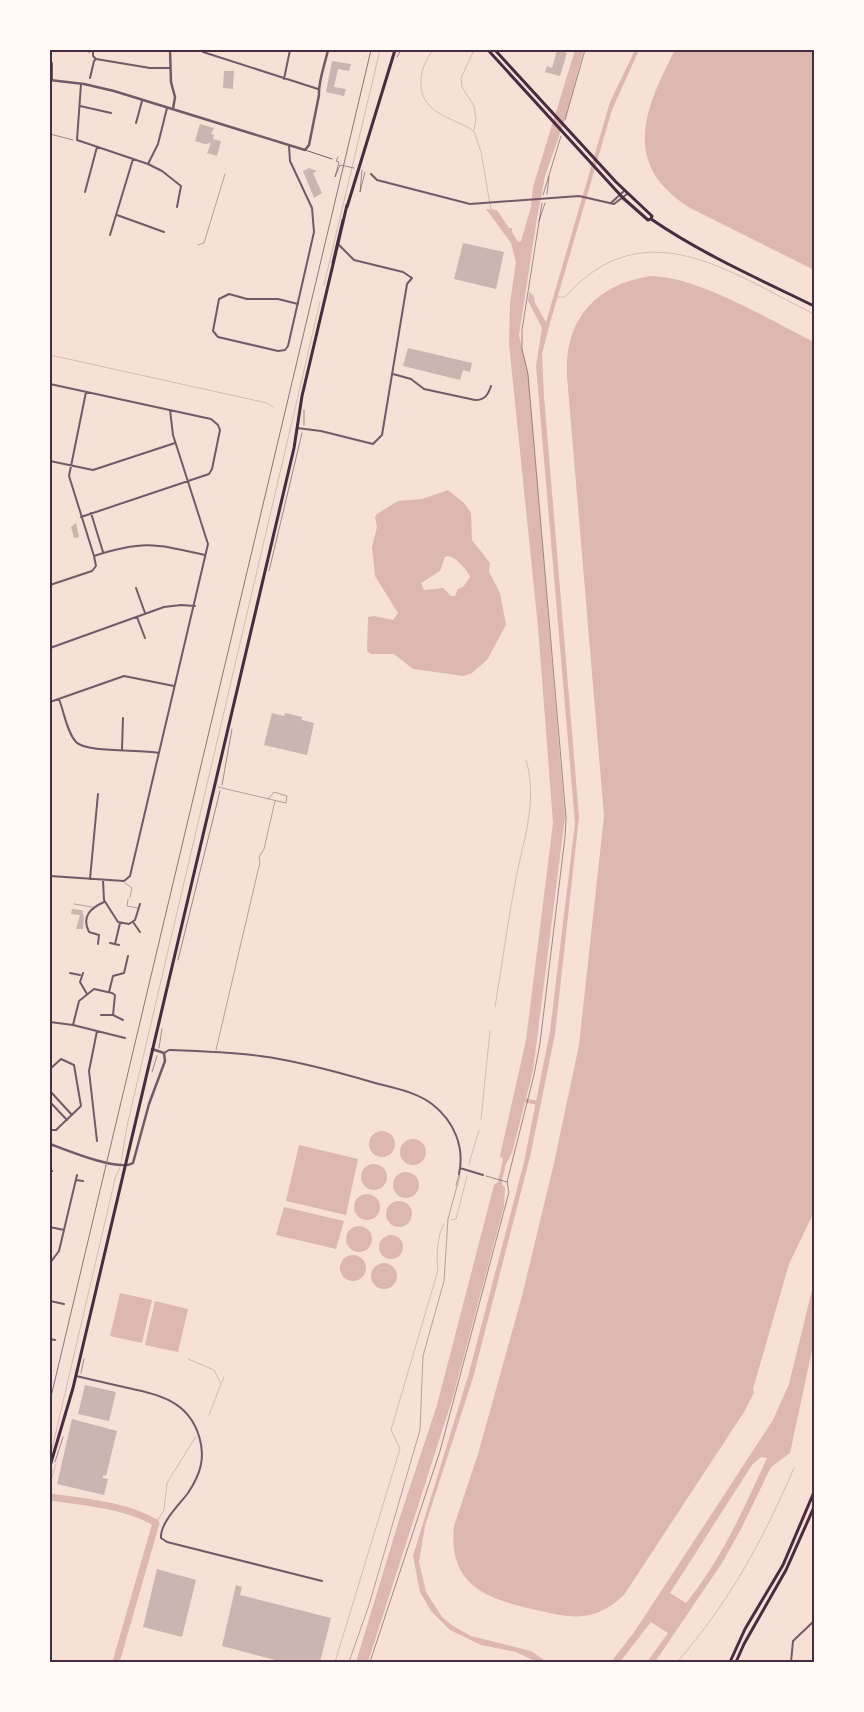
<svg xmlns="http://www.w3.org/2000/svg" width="864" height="1712" viewBox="0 0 864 1712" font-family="'Exo 2',sans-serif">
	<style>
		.water { fill: #dcb8b0; fill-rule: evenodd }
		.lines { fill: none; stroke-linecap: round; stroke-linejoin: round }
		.stream { stroke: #dcb8b0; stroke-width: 1 }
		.canal { stroke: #dcb8b0; stroke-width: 4 }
		.river { stroke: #dcb8b0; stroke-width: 7 }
		.building { fill: #ccb4b1 }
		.path { stroke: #4a2c40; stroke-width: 0.5 }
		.service { stroke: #755966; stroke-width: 0.5 }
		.pedestrian { stroke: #755966; stroke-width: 1 }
		.minor { stroke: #755966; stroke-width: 2 }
		.tertiary { stroke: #755966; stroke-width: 2.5 }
		.secondary { stroke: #4a2c40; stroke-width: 2.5 }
		.primary { stroke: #4a2c40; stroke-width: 3 }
		.rail { stroke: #8f747c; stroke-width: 1 }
		.neatline { fill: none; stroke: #4a2c40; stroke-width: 2 }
	</style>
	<rect width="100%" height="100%" fill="#f7e1d7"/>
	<path class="water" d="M 575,50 L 584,50 L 565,119 L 545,176 L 537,218 L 519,335 L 528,374 L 565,817 L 533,1071 L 512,1153 L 506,1164 L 502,1180 L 502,1184 L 505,1188 L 504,1206 L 453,1397 L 368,1662 L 356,1662 L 400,1517 L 437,1405 L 494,1185 L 498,1182 L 503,1159 L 500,1156 L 526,1040 L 553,823 L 538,627 L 509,344 L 510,303 L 516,262 L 511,243 L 486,209 L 497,210 L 509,228 L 512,228 L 512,232 L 518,242 L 521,241 L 531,207 L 533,187 Z
		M 635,50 L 639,50 L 612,110 L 550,323 L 542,354 L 544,396 L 579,817 L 555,1034 L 530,1157 L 473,1378 L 425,1526 L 419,1562 L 426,1592 L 442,1617 L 453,1626 L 471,1636 L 531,1651 L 547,1662 L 537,1662 L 516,1652 L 481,1645 L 450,1630 L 431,1611 L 420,1592 L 413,1556 L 469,1373 L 524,1162 L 550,1031 L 575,823 L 536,366 L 542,328 L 528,301 L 529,292 L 534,296 L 535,303 L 546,322 L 610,102 Z
		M 675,50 L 814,50 L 814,270 L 692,209 C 620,166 644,110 675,50 Z
		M 650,276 C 698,276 769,320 814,342 L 814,1212 L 789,1264 L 753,1389 L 754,1393 L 744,1412 L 624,1595 C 593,1624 570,1618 532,1609 C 484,1598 448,1584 454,1526 L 478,1454 L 522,1296 L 554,1163 L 579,1045 L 604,816 L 567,376 C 564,320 595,285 650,276 Z
		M 448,490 L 464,503 L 471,513 L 472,540 L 490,563 L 489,572 L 500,593 L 506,625 L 487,660 L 472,673 L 464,676 L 413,669 L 394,654 L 371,654 L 367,651 L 368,617 L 374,616 L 393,620 L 398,613 L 375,576 L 372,547 L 377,527 L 375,517 L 377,514 L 398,501 L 422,499 ZM 449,556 C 456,558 468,570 470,577 L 463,587 L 458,589 L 455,596 L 451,596 L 443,588 L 424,590 L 421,583 L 440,571 L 445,557 Z
		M369 1144a13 13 0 1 1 26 0a13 13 0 1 1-26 0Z
		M400 1152a13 13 0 1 1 26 0a13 13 0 1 1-26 0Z
		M 299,1145 L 358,1159 L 346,1215 L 286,1201 Z
		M361 1177a13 13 0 1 1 26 0a13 13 0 1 1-26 0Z
		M393 1185a13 13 0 1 1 26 0a13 13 0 1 1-26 0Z
		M354 1207a13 13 0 1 1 26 0a13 13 0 1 1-26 0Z
		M386 1214a13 13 0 1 1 26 0a13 13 0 1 1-26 0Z
		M 284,1207 L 344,1221 L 336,1249 L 276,1235 Z
		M346 1239a13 13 0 1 1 26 0a13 13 0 1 1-26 0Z
		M379 1247a12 12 0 1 1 24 0a12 12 0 1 1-24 0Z
		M340 1268a13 13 0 1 1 26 0a13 13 0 1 1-26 0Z
		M371 1276a13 13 0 1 1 26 0a13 13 0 1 1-26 0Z
		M 814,1282 L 814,1341 L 790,1453 L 771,1467 L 741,1529 L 722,1563 L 655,1662 L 647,1662 L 668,1633 L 651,1622 L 620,1662 L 611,1662 L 635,1631 L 773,1420 L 789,1384 ZM 761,1457 L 767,1458 C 744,1508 721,1560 686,1603 L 670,1593 L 752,1465 Z
		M 120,1293 L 152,1300 L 142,1343 L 110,1336 Z
		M 155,1301 L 188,1309 L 178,1352 L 145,1345 Z"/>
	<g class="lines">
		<path class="stream" d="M 433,50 C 427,58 422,68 421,78 C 418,113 450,116 474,131 L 481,152 L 491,210
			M 474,130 L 476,119 L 474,106 L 462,87 L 461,78 L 474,50
			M 324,285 L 380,50
			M 558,297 L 565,297 C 644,208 729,272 814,314
			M 50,355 L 267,403 L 273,407
			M 495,1007 C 502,964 508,921 516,878 C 524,838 538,800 526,760
			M 481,1119 L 490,1031
			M 121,1163 L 127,1126 L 320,302
			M 469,1164 L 479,1130
			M 451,1220 L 456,1219 L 467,1176
			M 188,1359 L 214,1370 L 221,1384 L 209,1415
			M 222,1383 L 224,1377
			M 52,1449 L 115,1179 L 120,1167
			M 50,1484 L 56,1464
			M 50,1496 L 50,1497
			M 156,1523 L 164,1510 L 167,1483 L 196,1436
			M 335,1662 L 400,1449 L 391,1430 L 438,1270 C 436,1258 437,1235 444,1224
			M 677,1662 C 729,1603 763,1540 794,1468"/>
		<path class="canal" d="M 523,1100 L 538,1103"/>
		<path class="river" d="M 50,1497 C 84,1502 126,1505 156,1523 L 116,1662"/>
	</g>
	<path class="building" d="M 557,50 L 567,53 L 560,76 L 545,72 L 547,66 L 552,68 Z
		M 332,61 L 351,64 L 349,71 L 338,69 L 334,87 L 346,89 L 344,96 L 326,92 Z
		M 224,71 L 234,71 L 233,89 L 223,88 Z
		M 200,124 L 214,128 L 211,134 L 214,135 L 213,139 L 221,141 L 217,156 L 207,153 L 211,143 L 205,144 L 195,141 Z
		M 309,168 L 317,171 L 313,173 L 322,193 L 314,198 L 303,171 Z
		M 463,243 L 504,252 L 496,289 L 454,279 Z
		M 408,348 L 472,363 L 470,372 L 463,370 L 460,380 L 403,366 Z
		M 76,523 L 79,537 L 74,538 L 71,527 Z
		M 272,713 L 284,716 L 285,713 L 302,717 L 302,720 L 314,723 L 307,755 L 264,745 Z
		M 72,909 L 82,910 L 84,917 L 83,929 L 76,929 L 80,915 L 71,914 Z
		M 85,1385 L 116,1392 L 109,1421 L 78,1414 Z
		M 72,1419 L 117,1431 L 106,1476 L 103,1475 L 103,1478 L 108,1479 L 104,1495 L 57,1484 Z
		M 157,1569 L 196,1580 L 182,1637 L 143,1627 Z
		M 236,1585 L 242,1587 L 240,1595 L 331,1618 L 320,1662 L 283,1662 L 222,1646 Z"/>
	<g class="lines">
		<path class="path" d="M 86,50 L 90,53
			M 397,57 L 401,50
			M 565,120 L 585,50
			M 50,134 L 73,140
			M 338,157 L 336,161 L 339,162 L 335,177 L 340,165 L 354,168
			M 362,170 L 360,192 L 365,172
			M 547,194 L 549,177
			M 543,195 L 561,136
			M 539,221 L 545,203
			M 304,425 L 304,410
			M 269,571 L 302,433
			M 222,785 L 232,729
			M 178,960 L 220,791
			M 159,1048 L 162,1029
			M 152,1072 L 157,1056
			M 486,1176 L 507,1182
			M 81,1373 L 84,1359
			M 55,1462 L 63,1437
			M 50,1477 L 52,1470
			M 370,1662 L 440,1451 L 509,1192 L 507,1182 L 534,1075 L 540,1043 L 565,837 L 566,818 L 528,374 L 522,349 L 522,330 L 542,203"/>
		<path class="service" d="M 198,245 L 204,243 L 225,174
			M 218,787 L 286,803 L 287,796 L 274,792 L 268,799
			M 125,883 L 132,888 L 130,897
			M 128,899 L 127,906 L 138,908
			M 74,904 L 92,907
			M 216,1050 L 260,862 L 259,857 L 264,849 L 275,801
			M 349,1662 L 369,1605 L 420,1430 L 423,1356 L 444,1281 L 448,1219 L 460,1175 L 459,1174 L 456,1185"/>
		<path class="pedestrian" d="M 305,150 L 332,159"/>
		<path class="minor" d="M 93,50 L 93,56 L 96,59 L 150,68 L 170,68
			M 203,52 L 318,89
			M 90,78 L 94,61 L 96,59
			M 284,79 L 290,50
			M 52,80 L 52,63
			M 81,84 L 77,140 L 148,164 L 158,144 L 167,108
			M 80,106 L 111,113
			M 136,123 L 142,101
			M 289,146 L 290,161 L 312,208 L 314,232 L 288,346 L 285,350 L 278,351 L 218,337 L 213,331 L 219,299 L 229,294 L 247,299 L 278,299 L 298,304
			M 148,164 L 162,171 L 181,186 L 177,207
			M 371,174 L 377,180 L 470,204 L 579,196 L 614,204 L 627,194
			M 85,192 L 97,147
			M 611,203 L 624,191
			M 117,215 L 164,232
			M 110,235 L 133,159
			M 393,374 L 411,379 L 424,389 L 475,400 C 485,400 488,395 491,386
			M 50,384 L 211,419 L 218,425 L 220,430 L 212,469 L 209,474 L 81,517
			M 86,392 L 69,476 L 94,556
			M 297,428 L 321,431 L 373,444 L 382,435 L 407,284 L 412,278 L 403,272 L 354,260 L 339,245
			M 50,461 L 93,470 L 175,443
			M 91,513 L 103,552
			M 50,585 L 92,571 L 96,566 L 94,556 C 143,540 156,544 205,555
			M 136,588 L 145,613
			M 137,617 L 145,638
			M 50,648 L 164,607 L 181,605 L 195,606
			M 59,699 C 64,712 67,732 76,742 C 86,753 141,749 159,753
			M 50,702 L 124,676 L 174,686
			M 122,749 L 123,718
			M 50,876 L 124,881 L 130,876 L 208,544 L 173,435 L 170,410
			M 90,879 L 98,794
			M 103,880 L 104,900 L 118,922 L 129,924 L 135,920 L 140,904
			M 133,922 L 140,932
			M 110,943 L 119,945
			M 98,944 L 99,935 L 89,932 C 81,916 91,908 104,902
			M 115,944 L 120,923
			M 70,973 L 80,975
			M 83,973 L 80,982 L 87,994
			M 109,992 L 113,976 L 124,973 L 128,956
			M 101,1015 L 113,1015 L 123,1020
			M 50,1022 L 73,1025 L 125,1038
			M 73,1025 L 79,1001 L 94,989 L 112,993 L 115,995 L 113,1015
			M 164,1053 L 169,1050 C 199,1051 230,1052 260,1056 C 299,1061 338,1072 375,1083 C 394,1088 416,1092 432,1104 C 454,1121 465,1147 459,1174
			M 50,1069 L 61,1059 L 74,1065 L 81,1106 L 56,1130 L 50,1130
			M 50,1091 L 72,1115
			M 50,1102 L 67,1120
			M 97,1141 L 89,1071 L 97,1031
			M 460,1168 L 483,1175
			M 50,1170 L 52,1171
			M 76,1180 L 83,1181
			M 50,1227 L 64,1230
			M 50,1263 L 59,1251 L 77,1175
			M 50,1301 L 64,1304
			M 50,1339 L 55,1340
			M 76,1376 C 93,1380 111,1384 128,1388 C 160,1395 188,1401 199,1436 C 206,1458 200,1475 188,1493 C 179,1505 160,1523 161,1538 L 167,1542 L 322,1581
			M 791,1662 L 793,1641 L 814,1621"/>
		<path class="tertiary" d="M 170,50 L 171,82 L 175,97 L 173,109
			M 50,80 L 84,84 L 114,91 L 305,150 L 309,145 L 319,95 C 318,82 325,64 328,50
			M 50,1144 C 66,1150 119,1172 133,1163 L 149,1104 L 165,1061 L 164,1053 L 152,1049"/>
		<path class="secondary" d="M 50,819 L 50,839"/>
		<path class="primary" d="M 488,50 L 623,198 L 648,220 L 651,219 C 702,254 759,279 814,306
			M 495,50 L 616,182 L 652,216 L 651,219
			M 347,207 L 395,50
			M 333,263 L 343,220
			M 50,1466 L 73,1388 L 294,448 L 302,396 L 347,205
			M 730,1662 L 745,1629 L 783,1565 L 814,1492
			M 736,1662 L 744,1644 L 786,1570 L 814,1507"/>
		<path class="rail" d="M 50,1401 L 371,50"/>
	</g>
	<rect width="864" height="1712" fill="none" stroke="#fffaf5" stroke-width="102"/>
	<rect x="51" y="51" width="762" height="1610" class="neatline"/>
</svg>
